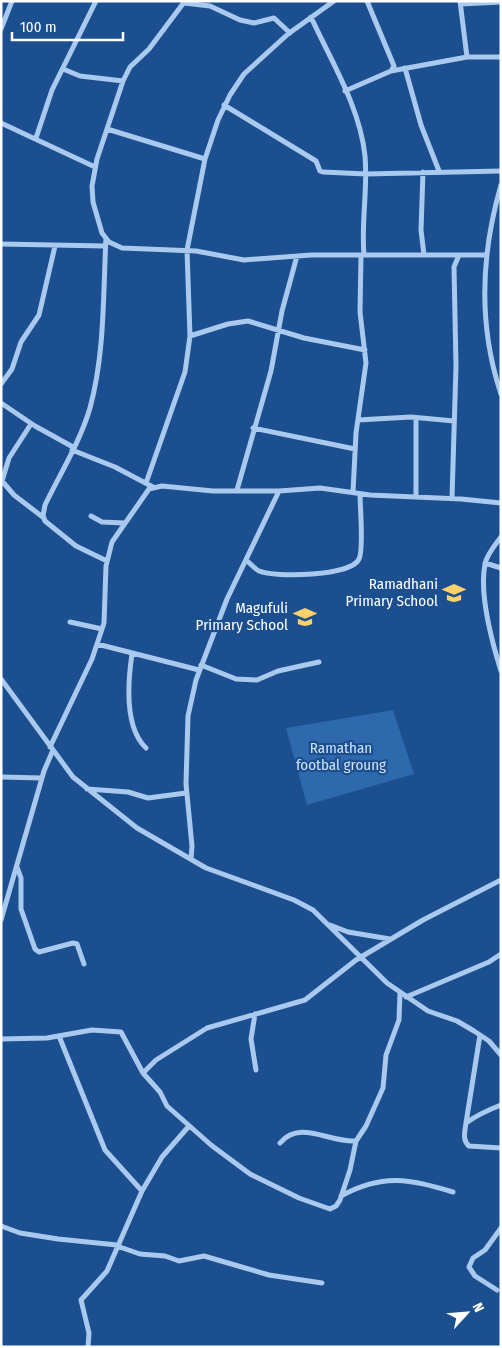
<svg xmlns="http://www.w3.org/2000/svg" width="502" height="1348" viewBox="0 0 502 1348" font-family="'Fira Sans Condensed',sans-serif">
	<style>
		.green { fill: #2e69ad }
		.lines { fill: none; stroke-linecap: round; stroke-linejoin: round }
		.street { stroke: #a9c9ee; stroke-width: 5 }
		.labels { text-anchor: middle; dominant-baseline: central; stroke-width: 4.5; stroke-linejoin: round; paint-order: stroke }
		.poi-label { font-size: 15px; fill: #fff; stroke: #1b4f8f; text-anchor: end }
		.park-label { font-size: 15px; fill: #cfe3fa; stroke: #1b4f8f }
	</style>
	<rect width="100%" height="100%" fill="#1b4f8f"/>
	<path class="green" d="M 393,710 L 414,774 L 307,805 L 286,728 Z"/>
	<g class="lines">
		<path class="street" d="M 185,1 L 149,49 L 130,67 L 123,81 L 97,159 L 92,186 L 93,202 L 102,233 L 109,242 L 122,248 L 196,251 L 244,260 L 311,255 L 485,255
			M 460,1 L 467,57
			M 184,3 L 210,6 L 240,20 L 254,23 L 274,18 L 290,33
			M 461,4 L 501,2
			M 311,17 C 331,61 360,107 365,156 C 368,189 361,222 364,255
			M 1,29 L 12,1
			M 405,68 L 421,125 L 439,171
			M 63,69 L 80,76 L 123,81
			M 391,71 L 467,57 L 501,57
			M 345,91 L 391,71 L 394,66 L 367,1
			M 224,105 L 316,161 L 320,171 L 323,172 L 366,174 L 501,171
			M 1,123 L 95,167
			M 107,129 L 205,159
			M 36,138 L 52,90 L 96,1
			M 423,172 L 421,230 L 424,255
			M 501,185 C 481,254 478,325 501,394
			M 106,238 C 103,294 105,353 90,408 C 80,442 60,474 45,505 L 43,516 L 45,521 L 76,546 L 107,561
			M 1,244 L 105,246
			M 190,336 L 228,324 L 248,321 L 304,338 L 365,350
			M 1,384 L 12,369 L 21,342 L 39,315 L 55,246
			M 1,403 L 35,426 L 73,447
			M 358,420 L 411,417 L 454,421
			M 31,424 L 9,458 L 2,481 L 14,495 L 44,518
			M 253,428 L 355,449
			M 72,450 L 115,467 L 153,487
			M 146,483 L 185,372 L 190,336 L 187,250 L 205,159 L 218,120 L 230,95 L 244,74 L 288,34 L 334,1
			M 237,490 L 271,371 L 282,311 L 297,256
			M 353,492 L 356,433 L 366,363 L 360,312 L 361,255
			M 416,496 L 416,418
			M 452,498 L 456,366 L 454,267 L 459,255
			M 91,516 L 102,522 L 124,523
			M 501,537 C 495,545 487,554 485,564 C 479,594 492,642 501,671
			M 247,561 C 251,564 255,569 259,571 C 275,578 352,576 359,559 C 364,550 360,507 360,494
			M 485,563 L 501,568
			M 70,622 L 102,629
			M 97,644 L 199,670
			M 132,654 C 128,681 124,727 146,748
			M 201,665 L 236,679 L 257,680 L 278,671 L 319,662
			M 1,679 L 73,777 L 137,828 L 206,868 L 294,900 L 313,910 L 387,983 L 428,1011 L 457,1021 L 474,1031 L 489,1041 L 501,1055
			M 50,747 L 92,659 L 104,623 L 106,566 L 112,542 L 149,489 L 162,486 L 213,491 L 279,491 L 320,488 L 370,495 L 461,499 L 501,503
			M 1,777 L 42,778
			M 87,789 L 128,792 L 148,798 L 186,793
			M 191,859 L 192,846 L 186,784 L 188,716 L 196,680 L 227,599 L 279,491
			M 17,867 L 21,878 L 21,909 L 35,949 L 39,952 L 73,943 L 77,944 L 84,964
			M 1,920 L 44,771 L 53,750
			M 330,925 L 348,932 L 390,939
			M 406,997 L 489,962 L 501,954
			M 255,1014 L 251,1039 L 256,1070
			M 59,1036 L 105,1150 L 142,1191
			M 1,1039 L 47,1038 L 92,1030 L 121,1032 L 143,1073 L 160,1092 L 167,1106 L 211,1145 L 250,1174 L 299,1198 L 330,1209 L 336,1206 L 340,1200 L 350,1170 L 356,1141 L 366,1126 L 383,1088 L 386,1055 L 399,1020 L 400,993
			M 143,1073 L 156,1060 L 207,1028 L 305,1000 L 356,960 L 423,920 L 501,880
			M 501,1105 C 488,1110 477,1115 466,1123 C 465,1131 462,1140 469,1146 L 501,1148
			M 466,1123 L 480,1035
			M 280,1143 C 300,1119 329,1143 356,1141
			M 341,1196 C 383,1173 409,1179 453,1192
			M 1,1226 L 20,1233 L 58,1239 L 117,1245
			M 117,1246 L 140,1254 L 165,1256 L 179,1261 L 204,1256 L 269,1275 L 322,1283
			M 497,1290 L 475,1276 L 469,1267 L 473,1258 L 485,1250 L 501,1228
			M 88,1347 L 89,1333 L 81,1300 L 107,1271 L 142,1191 L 162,1157 L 189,1126"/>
	</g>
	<defs>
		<symbol id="school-bare" viewBox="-9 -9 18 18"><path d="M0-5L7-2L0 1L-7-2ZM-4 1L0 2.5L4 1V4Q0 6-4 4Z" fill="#ffd166" stroke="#1b4f8f" stroke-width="2.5" paint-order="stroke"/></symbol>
	</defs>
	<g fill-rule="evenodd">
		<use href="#school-bare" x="438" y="577" width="32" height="32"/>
		<use href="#school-bare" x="289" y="601" width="32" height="32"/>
	</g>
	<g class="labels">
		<g class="poi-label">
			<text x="438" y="584">Ramadhani<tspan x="438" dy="17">Primary School</tspan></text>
			<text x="288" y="608">Magufuli<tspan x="288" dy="17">Primary School</tspan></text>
		</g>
		<g class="park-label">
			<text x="341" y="748">Ramathan<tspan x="341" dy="17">footbal groung</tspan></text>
		</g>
	</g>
	<rect width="502" height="1348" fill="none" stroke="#ffffff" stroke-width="5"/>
	<g transform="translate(467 1313) rotate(64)" stroke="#1b4f8f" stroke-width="4" paint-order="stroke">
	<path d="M0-4L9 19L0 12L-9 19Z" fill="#ffffff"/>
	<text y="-8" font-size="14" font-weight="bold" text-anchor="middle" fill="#ffffff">N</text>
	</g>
	<path d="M12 32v8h111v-8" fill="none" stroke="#ffffff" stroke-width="2.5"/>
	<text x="20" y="32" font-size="15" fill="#ffffff" stroke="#1b4f8f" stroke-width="4" paint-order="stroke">100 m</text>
</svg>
